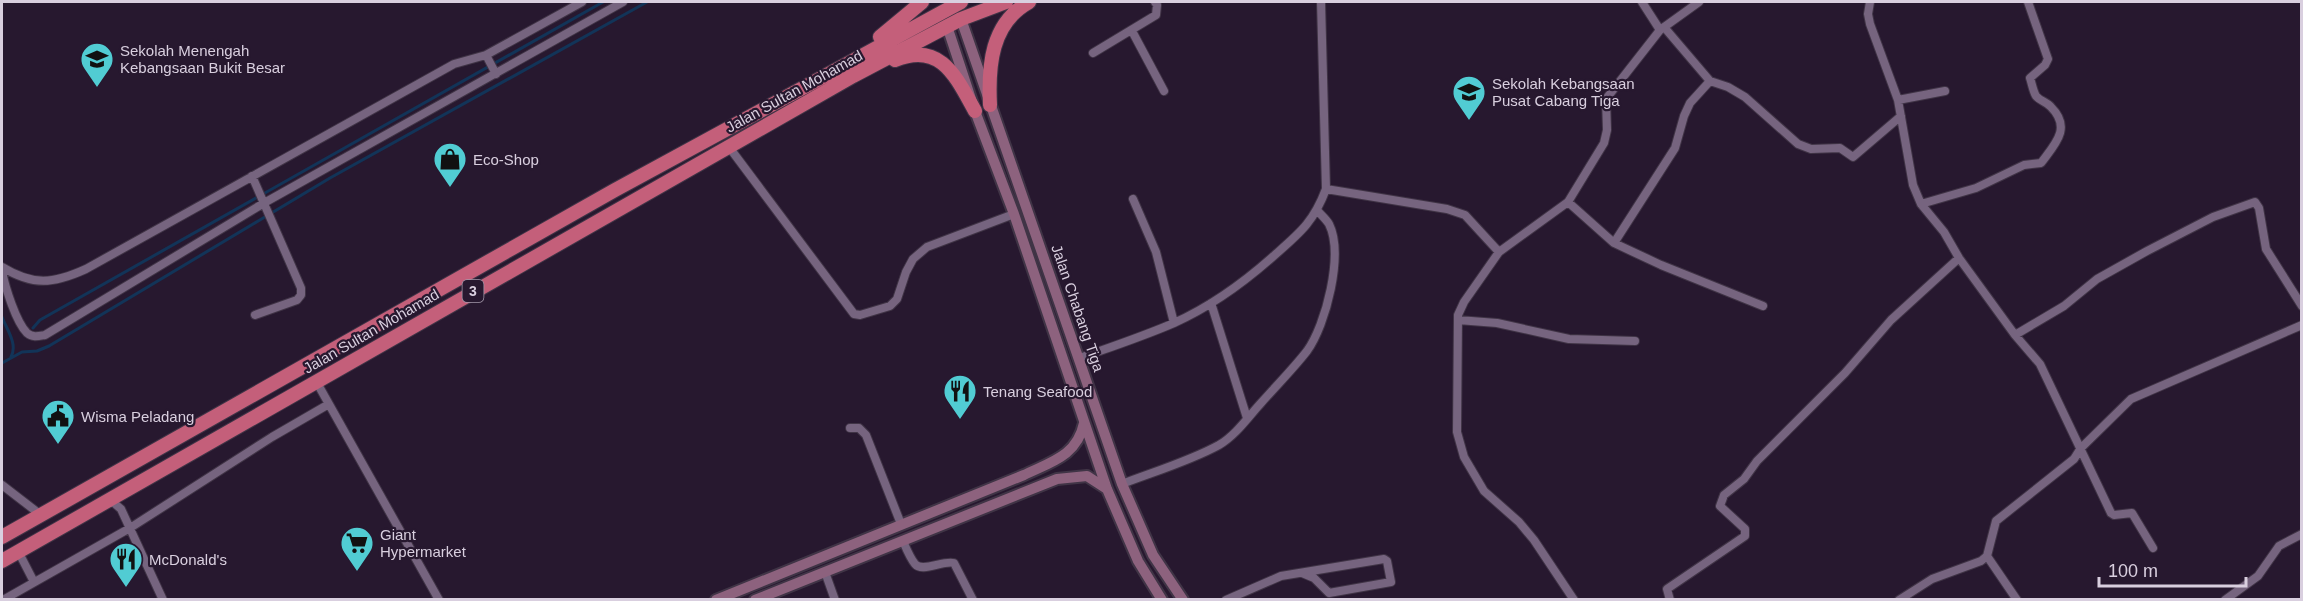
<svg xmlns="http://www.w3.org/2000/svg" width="2303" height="601" viewBox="0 0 2303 601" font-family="Helvetica,sans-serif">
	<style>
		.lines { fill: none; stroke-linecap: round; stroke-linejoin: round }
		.stream { stroke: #123458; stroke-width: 3 }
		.street-casing { stroke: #403446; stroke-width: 10 }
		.secondary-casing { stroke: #403446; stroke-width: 14 }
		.highway-casing { stroke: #403446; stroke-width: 16 }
		.street { stroke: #76647f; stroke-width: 8 }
		.secondary { stroke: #8d627e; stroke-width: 10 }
		.highway { stroke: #c45f7a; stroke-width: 14 }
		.labels { text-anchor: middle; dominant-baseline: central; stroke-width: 4.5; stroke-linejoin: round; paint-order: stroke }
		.shield { fill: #27182f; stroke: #a498aa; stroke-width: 1.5 }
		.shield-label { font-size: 14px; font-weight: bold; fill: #d9cfdf }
		.poi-label { font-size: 15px; fill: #d9cfdf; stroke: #27182f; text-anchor: start }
		.street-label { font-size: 15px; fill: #d9cfdf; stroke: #27182f }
	</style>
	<rect width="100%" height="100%" fill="#27182f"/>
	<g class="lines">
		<path class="stream" d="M 2,317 C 7,330 18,344 11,357
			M 33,328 L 40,320 L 603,2
			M 2,363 L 22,352 L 37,351 L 49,346 L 330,178 L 647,2"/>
		<defs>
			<path id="street" d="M 1642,2 L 1660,30
				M 1870,2 L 1868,14 L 1870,24 L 1898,100 L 1913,185 L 1921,204 L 1944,232 L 1959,258 L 2015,335 L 2040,364 L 2111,513 L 2114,515 L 2132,513 L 2153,548
				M 1664,27 L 1710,81 L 1728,87 L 1745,97 L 1798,144 L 1811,149 L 1840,148 L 1853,157 L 1901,116
				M 1132,31 L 1164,91
				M 1093,53 L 1156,15 L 1157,5 L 1155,2
				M 486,55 L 496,74
				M 1898,100 L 1945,91
				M 729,147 L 854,314 L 860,315 L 890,306 L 897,299 L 906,272 L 913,259 L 927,247 L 1014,214
				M 252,176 L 301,288 L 301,295 L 297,300 L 255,315
				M 1326,189 L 1447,209 L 1465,215 L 1499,252
				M 1133,199 L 1156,252 L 1174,323
				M 1568,202 L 1614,243 L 1661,265 L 1763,306
				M 1921,204 L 1976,188 L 2024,165 L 2041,163 C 2055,144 2072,128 2051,107 C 2047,102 2040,101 2036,96 C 2033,91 2032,84 2030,78 L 2045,65 L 2048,59 L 2028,2
				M 1614,243 L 1675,148 L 1684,116 L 1690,103 L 1710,81
				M 2,267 C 33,286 53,284 86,269 L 454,64 L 486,55 L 582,2
				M 2,271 C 5,287 16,322 27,333 C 33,338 39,336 45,335 L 264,203 L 623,2
				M 1211,303 L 1247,418
				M 1458,320 L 1497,323 L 1569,339 L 1635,341
				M 2015,335 L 2064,306 L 2097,279 L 2147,251 L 2213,217 L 2255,202 L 2259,208 L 2266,249 L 2302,306
				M 1080,358 C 1111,347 1144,336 1174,323 C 1212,306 1246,281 1277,253 C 1301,232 1314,221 1326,189 L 1321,2
				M 316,381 L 439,600
				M 850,428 L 859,428 L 866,435 L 901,524
				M 1122,484 C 1153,472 1190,461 1219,445 C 1236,435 1249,416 1261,403 C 1276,386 1293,369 1307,351 C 1326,325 1344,254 1329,224 C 1326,219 1321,215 1317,210
				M 2,485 L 41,515
				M 107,502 L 114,503 L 121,509 L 163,600
				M 903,541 C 906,548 910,558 915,564 C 922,573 943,560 954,563 L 973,600
				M 18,551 L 34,582
				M 1987,556 L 2017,600
				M 825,572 L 835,600
				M 3,600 L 130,528 L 272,437 L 329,404
				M 1226,600 L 1281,576 L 1384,559 L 1387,561 L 1391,582 L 1329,593 L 1314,578 L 1302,573
				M 1574,600 L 1534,540 L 1519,522 L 1484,491 L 1464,457 L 1457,432 L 1458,315 L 1464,302 L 1499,252 L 1568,202 L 1604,143 L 1607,130 L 1606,99 L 1660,30 L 1699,2
				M 1670,600 L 1667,589 L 1745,536 L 1745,529 L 1720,506 L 1724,495 L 1744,479 L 1757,461 L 1845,373 L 1891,320 L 1959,258
				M 1899,600 L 1932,579 L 1981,561 L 1987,556 L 1996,521 L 2074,459 L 2081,448 L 2131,399 L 2302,325
				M 2225,600 L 2258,576 L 2279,546 L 2302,534"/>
			<path id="secondary" d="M 961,19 L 1122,484 L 1153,555 L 1183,600
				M 947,26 L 975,111 L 1014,214 L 1107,489 L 1138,561 L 1162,600
				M 716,600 L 1024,475 C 1051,462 1077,456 1084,423
				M 755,600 L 1057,479 L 1087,476 L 1107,489"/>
			<path id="highway" d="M 880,37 L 922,2
				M 895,60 C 941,41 956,77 975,111
				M 990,105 C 988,66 991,23 1029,2
				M 2,537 L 615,190 L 961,2
				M 2,561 L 853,76 L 961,19 L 1006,2"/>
		</defs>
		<use href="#street" class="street-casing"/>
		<use href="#secondary" class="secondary-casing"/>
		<use href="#highway" class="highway-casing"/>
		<use href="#street" class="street"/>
		<use href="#secondary" class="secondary"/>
		<use href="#highway" class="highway"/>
	</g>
	<defs>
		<symbol id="school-pin" viewBox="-11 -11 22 30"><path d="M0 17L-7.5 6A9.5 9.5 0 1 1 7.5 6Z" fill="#51ccd3" stroke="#27182f"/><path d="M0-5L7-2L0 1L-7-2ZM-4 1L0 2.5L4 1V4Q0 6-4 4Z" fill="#111"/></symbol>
		<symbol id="shop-pin" viewBox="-11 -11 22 30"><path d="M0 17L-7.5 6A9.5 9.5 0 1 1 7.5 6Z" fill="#51ccd3" stroke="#27182f"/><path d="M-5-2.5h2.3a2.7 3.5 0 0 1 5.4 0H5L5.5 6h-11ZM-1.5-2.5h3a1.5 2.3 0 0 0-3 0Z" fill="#111"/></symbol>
		<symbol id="restaurant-pin" viewBox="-11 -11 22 30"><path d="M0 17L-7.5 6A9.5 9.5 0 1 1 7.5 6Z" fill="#51ccd3" stroke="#27182f"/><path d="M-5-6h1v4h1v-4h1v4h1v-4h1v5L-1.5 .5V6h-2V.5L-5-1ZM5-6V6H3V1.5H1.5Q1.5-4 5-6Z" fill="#111"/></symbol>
		<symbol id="civic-pin" viewBox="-11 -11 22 30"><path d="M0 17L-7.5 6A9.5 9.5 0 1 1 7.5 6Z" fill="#51ccd3" stroke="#27182f"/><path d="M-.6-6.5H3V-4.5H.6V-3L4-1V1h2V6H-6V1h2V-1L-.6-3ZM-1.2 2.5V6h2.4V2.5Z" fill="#111"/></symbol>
		<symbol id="supermarket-pin" viewBox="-11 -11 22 30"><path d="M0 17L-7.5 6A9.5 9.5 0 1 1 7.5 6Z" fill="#51ccd3" stroke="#27182f"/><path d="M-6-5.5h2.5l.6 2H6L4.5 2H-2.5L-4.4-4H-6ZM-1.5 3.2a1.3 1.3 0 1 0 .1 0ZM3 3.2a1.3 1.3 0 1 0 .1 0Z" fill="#111"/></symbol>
	</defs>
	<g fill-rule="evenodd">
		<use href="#school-pin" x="78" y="40" width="38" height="52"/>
		<use href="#school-pin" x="1450" y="73" width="38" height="52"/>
		<use href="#shop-pin" x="431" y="140" width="38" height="52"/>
		<use href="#restaurant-pin" x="941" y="372" width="38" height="52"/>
		<use href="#civic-pin" x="39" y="397" width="38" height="52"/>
		<use href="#supermarket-pin" x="338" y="524" width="38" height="52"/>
		<use href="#restaurant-pin" x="107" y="540" width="38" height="52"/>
	</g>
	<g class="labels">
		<rect class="shield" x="462.5" y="280" width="21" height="22" rx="4.5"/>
		<g class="shield-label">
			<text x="473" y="291">3</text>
		</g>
		<g class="poi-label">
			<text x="120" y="50">Sekolah Menengah<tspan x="120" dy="17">Kebangsaan Bukit Besar</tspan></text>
			<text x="1492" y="83">Sekolah Kebangsaan<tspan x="1492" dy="17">Pusat Cabang Tiga</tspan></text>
			<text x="473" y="159">Eco-Shop</text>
			<text x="983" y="391">Tenang Seafood</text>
			<text x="81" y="416">Wisma Peladang</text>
			<text x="380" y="534">Giant<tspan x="380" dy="17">Hypermarket</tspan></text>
			<text x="149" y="559">McDonald's</text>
		</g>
		<g class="street-label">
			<text transform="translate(794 91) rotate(-29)">Jalan Sultan Mohamad</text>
			<text transform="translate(1078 308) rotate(71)">Jalan Chabang Tiga</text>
			<text transform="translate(371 331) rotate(-30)">Jalan Sultan Mohamad</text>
		</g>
	</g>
	<rect width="2303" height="601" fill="none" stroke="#d9cfdf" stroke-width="6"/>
	<path d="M2099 577v9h147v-9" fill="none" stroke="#d9cfdf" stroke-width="3"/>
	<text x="2108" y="577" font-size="18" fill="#d9cfdf" stroke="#27182f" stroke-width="4.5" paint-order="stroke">100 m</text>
</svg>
